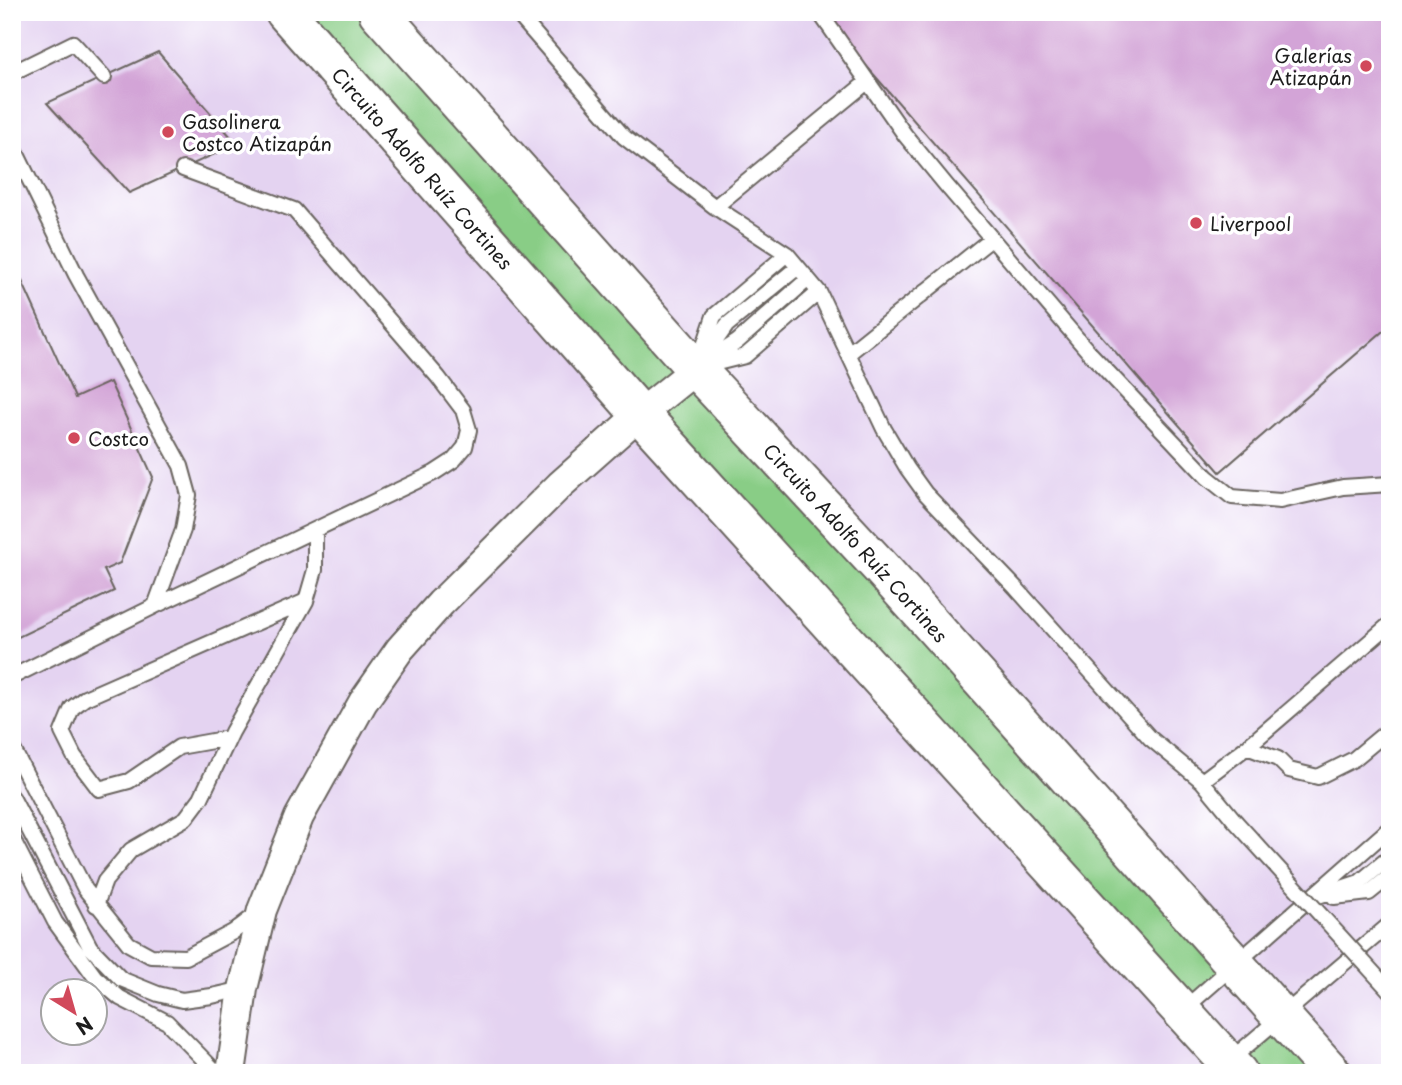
<svg xmlns="http://www.w3.org/2000/svg" width="1402" height="1085" viewBox="0 0 1402 1085" font-family="'Playpen Sans',sans-serif">
	<style>
		.built { fill: #e4d3f1; fill-rule: evenodd }
		.green { fill: #89cd86; stroke: #527451; stroke-width: 2 }
		.building { fill: #d3a4d7 }
		.lines { fill: none; stroke-linecap: round; stroke-linejoin: round }
		.service-casing { stroke: #69645e; stroke-width: 18 }
		.minor-casing { stroke: #69645e; stroke-width: 32 }
		.primary-casing { stroke: #69645e; stroke-width: 42 }
		.service { stroke: #fff; stroke-width: 14 }
		.minor { stroke: #fff; stroke-width: 28 }
		.primary { stroke: #fff; stroke-width: 38 }
		.service-bridge-casing { stroke: #69645e; stroke-width: 18; stroke-linecap: butt }
		.service-bridge { stroke: #fff; stroke-width: 14 }
		.poi-dot { fill: #d1495b; stroke: #fff; stroke-width: 2.5 }
		.labels { text-anchor: middle; dominant-baseline: central; stroke-width: 7; stroke-linejoin: round; paint-order: stroke }
		.poi-label { font-size: 19px; fill: #1c1c1c; stroke: #fff; text-anchor: start }
		.street-label { font-size: 19px; fill: #1c1c1c; stroke: #fff }
	</style>
	<rect width="100%" height="100%" fill="#fff"/>
	<filter id="ink" filterUnits="userSpaceOnUse"><feTurbulence type="fractalNoise" baseFrequency=".0143" numOctaves="2"/><feDisplacementMap in="SourceGraphic" scale="14" xChannelSelector="R" yChannelSelector="G"/><feConvolveMatrix kernelMatrix="1 2 1 2 8 2 1 2 1" color-interpolation-filters="sRGB"/></filter>
	<filter id="wash" filterUnits="userSpaceOnUse"><feTurbulence type="fractalNoise" baseFrequency=".00686" numOctaves="4" result="noise"/><feDisplacementMap in="SourceGraphic" scale="28" xChannelSelector="R" yChannelSelector="G"/><feGaussianBlur stdDeviation="1.57" result="paint"/><feColorMatrix in="noise" values="0 0 0 0 0 0 0 0 0 0 0 0 0 0 0 0 0 1.4 0 .05"/><feComposite in="paint" operator="in"/></filter>
	<g filter="url(#wash)">
		<rect width="100%" height="100%" fill="#f8ebda"/>
		<path class="built" d="M 12,12 L 1390,12 L 1390,1073 L 12,1073 ZM 52,990 L 94,990 L 94,1032 L 52,1032 Z"/>
		<path class="green" d="M 285,12 L 378,12 L 1234,964 L 1182,1012 Z
			M 1282,1016 L 1332,1073 L 1238,1073 L 1228,1062 Z"/>
		<g id="blocks">
			<path class="building" d="M 841,12 L 1390,12 L 1390,325 L 1220,472 L 829,23 Z
				M 158,52 L 237,144 L 129,193 L 47,103 Z
				M 12,259 L 75,398 L 110,382 L 153,477 L 120,563 L 104,570 L 114,591 L 12,640 Z"/>
		</g>
	</g>
	<g filter="url(#ink)">
		<use href="#blocks" fill-opacity="0" stroke="#69645e" stroke-width="2"/>
		<g class="lines">
			<defs>
				<path id="service" d="M 516,12 L 624,137 L 715,207 L 787,254 L 819,292 L 884,429 L 907,468 L 925,493 L 1016,588 L 1150,738 L 1202,781 L 1235,821
					M 823,12 L 822,16 L 905,135 L 946,185 L 1087,350 L 1207,477 L 1232,497 L 1280,501 L 1343,487 L 1390,484
					M 12,73 L 73,43 L 104,77
					M 12,144 L 76,275 L 181,466 L 189,495 L 183,530 L 155,606 L 12,677
					M 715,207 L 867,82
					M 849,353 L 991,239
					M 705,356 L 727,325 L 798,267
					M 706,362 L 737,342 L 808,279
					M 698,364 L 714,316 L 787,254
					M 701,367 L 745,356 L 819,292
					M 155,606 L 434,473 L 454,460 L 465,447 L 469,430 L 463,410 L 438,377 L 294,210 L 183,169
					M 229,738 L 179,747 L 129,781 L 99,789 L 74,756 L 62,732 L 72,708 L 85,698 L 306,601
					M 12,747 L 85,889 L 129,944 L 151,956 L 186,957 L 233,932 L 258,913
					M 1247,747 L 1390,624
					M 1202,781 L 1247,747 L 1278,759 L 1289,770 L 1318,777 L 1354,759 L 1390,729
					M 12,797 L 90,947 L 121,979 L 158,994 L 182,1000 L 212,996 L 243,989
					M 12,838 L 55,922 L 95,977 L 120,998 L 167,1022 L 217,1073
					M 1315,897 L 1360,882 L 1390,857
					M 1334,897 L 1369,893 L 1390,876
					M 96,905 L 105,881 L 131,850 L 186,818 L 201,798 L 232,732 L 306,601 L 315,570 L 315,530
					M 1183,1010 L 1390,828
					M 1229,1061 L 1390,924"/>
				<path id="minor" d="M 231,1073 L 243,989 L 262,910 L 299,817 L 363,702 L 400,649 L 441,603 L 560,485 L 640,414 L 696,369"/>
				<g id="primary">
					<path id="s1" d="M 285,12 L 640,414 L 1238,1073"/>
					<path id="s2" d="M 378,12 L 696,369 L 882,569 L 1332,1073"/>
				</g>
			</defs>
			<use href="#service" class="service-casing"/>
			<use href="#minor" class="minor-casing"/>
			<use href="#primary" class="primary-casing"/>
			<use href="#service" class="service"/>
			<use href="#minor" class="minor"/>
			<use href="#primary" class="primary"/>
			<defs>
				<path id="service-bridge" d="M 1235,821 L 1390,991"/>
			</defs>
			<use href="#service-bridge" class="service-bridge-casing"/>
			<use href="#service-bridge" class="service-bridge"/>
		</g>
	</g>
	<g class="poi-dot">
		<circle cx="1366" cy="66" r="7"/>
		<circle cx="168" cy="132" r="7"/>
		<circle cx="1196" cy="223" r="7"/>
		<circle cx="74" cy="438" r="7"/>
	</g>
	<g class="labels">
		<g class="poi-label">
			<text x="1352" y="55" text-anchor="end">Galerías<tspan x="1352" dy="22">Atizapán</tspan></text>
			<text x="182" y="121">Gasolinera<tspan x="182" dy="22">Costco Atizapán</tspan></text>
			<text x="1210" y="223">Liverpool</text>
			<text x="88" y="438">Costco</text>
		</g>
		<g class="street-label">
			<text stroke="none"><textPath href="#s1" startOffset="208">Circuito Adolfo Ruíz Cortines</textPath></text>
			<text stroke="none"><textPath href="#s2" startOffset="714">Circuito Adolfo Ruíz Cortines</textPath></text>
		</g>
	</g>
	<rect width="1402" height="1085" fill="none" stroke="#fff" stroke-width="42"/>
	<g transform="translate(74 1012) rotate(143)"><circle r="33" fill="#ffffff" stroke="#a4a4a4" stroke-width="2"/>
	<path d="M0-5L12 26L0 18L-12 26Z" fill="#d1495b"/>
	<text y="-10" font-size="19" font-weight="bold" text-anchor="middle" fill="#1c1c1c">N</text>
	</g>
</svg>
